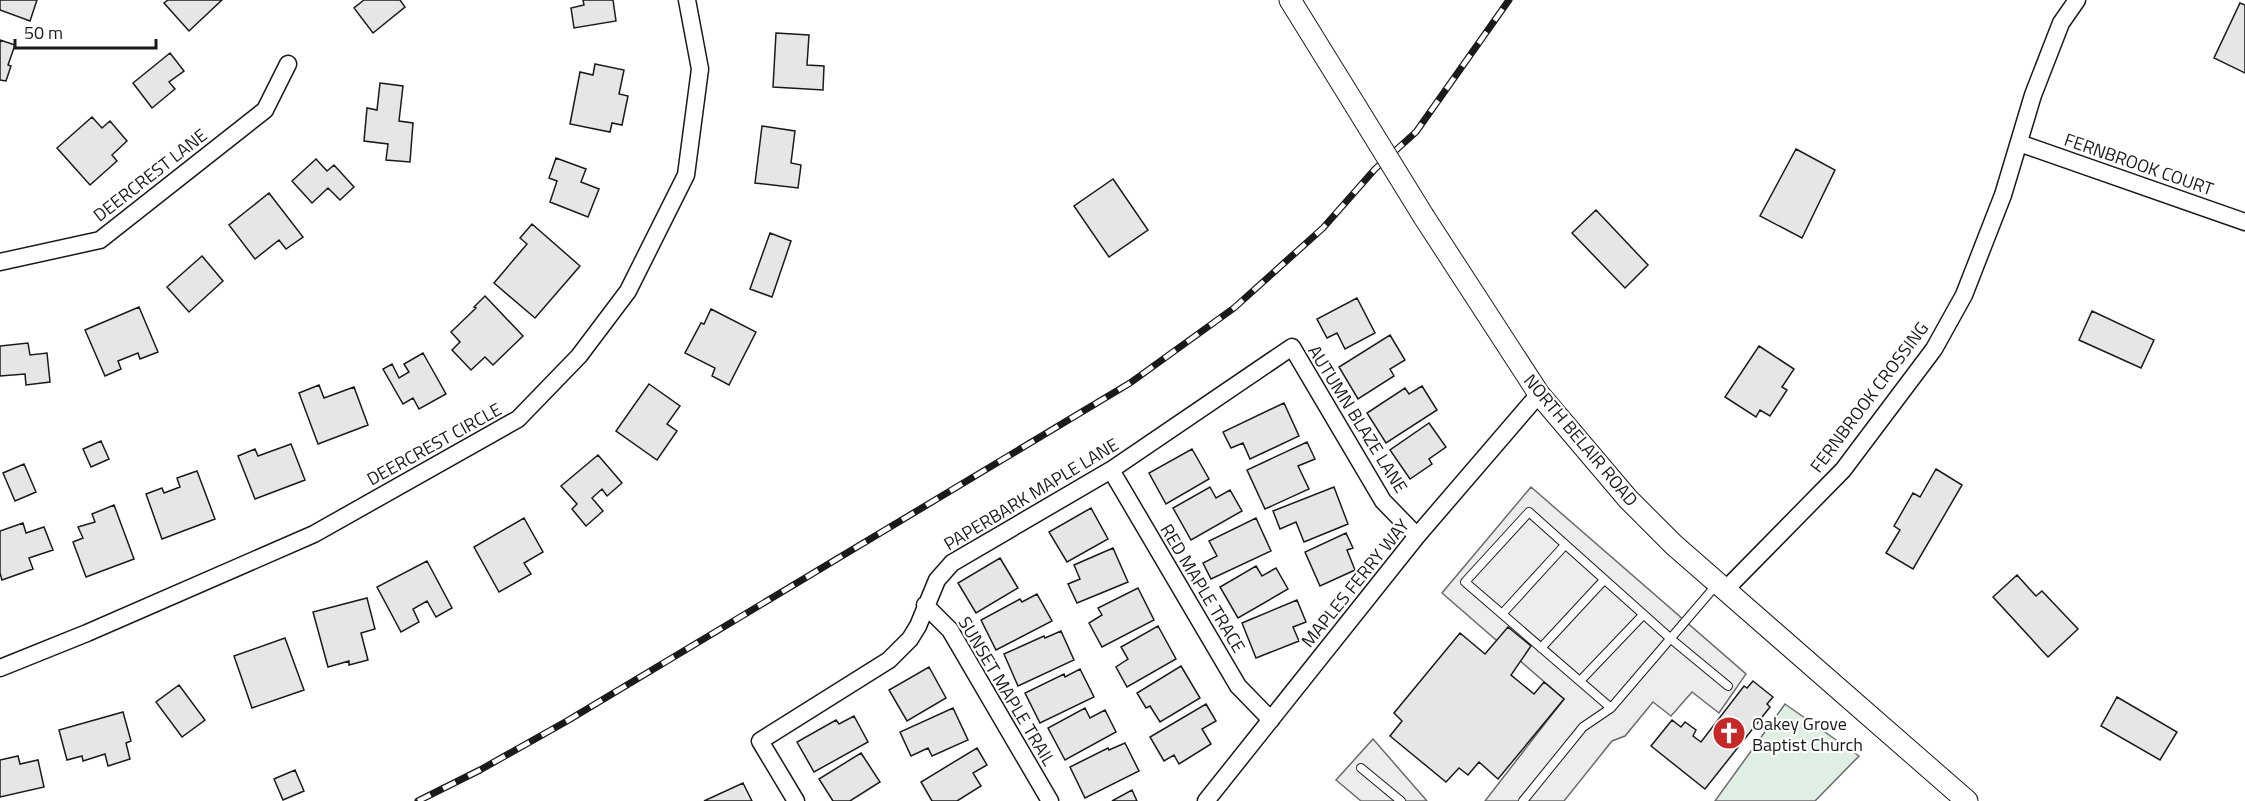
<svg xmlns="http://www.w3.org/2000/svg" width="2245" height="801" viewBox="0 0 2245 801" font-family="'Titillium Web',sans-serif">
	<style>
		.green { fill: #e0efe3; stroke: #6a6a6a; stroke-width: 1.5 }
		.parking { fill: #ededed; stroke: #6a6a6a; stroke-width: 1.5 }
		.building { fill: #e6e6e6; stroke: #1a1a1a; stroke-width: 1.5 }
		.lines { fill: none; stroke-linecap: round; stroke-linejoin: round }
		.service-casing { stroke: #1a1a1a; stroke-width: 10 }
		.minor-casing { stroke: #1a1a1a; stroke-width: 19 }
		.tertiary-casing { stroke: #1a1a1a; stroke-width: 23 }
		.service { stroke: #fff; stroke-width: 8 }
		.minor { stroke: #fff; stroke-width: 16 }
		.tertiary { stroke: #fff; stroke-width: 21 }
		.rail-casing { stroke: #1a1a1a; stroke-width: 7 }
		.rail { stroke: #fff; stroke-width: 4.5; stroke-dasharray: 14; stroke-linecap: butt }
		.tertiary-bridge-casing { stroke: #1a1a1a; stroke-width: 23; stroke-linecap: butt }
		.tertiary-bridge { stroke: #fff; stroke-width: 21 }
		.labels { text-anchor: middle; dominant-baseline: central; stroke-width: 4.5; stroke-linejoin: round; paint-order: stroke }
		.street-label { font-size: 18px; fill: #1a1a1a; stroke: #fff }
		.poi-label { font-size: 18px; fill: #1a1a1a; stroke: #fff; text-anchor: start }
	</style>
	<rect width="100%" height="100%" fill="#fff"/>
	<path class="green" d="M 1785,704 L 1859,756 L 1815,801 L 1715,801 Z"/>
	<path class="parking" d="M 1531,487 L 1746,674 L 1719,713 L 1692,692 L 1671,716 L 1653,702 L 1625,736 L 1612,741 L 1564,801 L 1485,801 L 1564,699 L 1442,593 Z
		M 1373,739 L 1427,801 L 1361,801 L 1336,780 Z"/>
	<path class="building" d="M 0,0 L 37,0 L 30,21 L 0,10 Z
		M 168,0 L 222,0 L 189,31 L 164,3 Z
		M 364,0 L 400,0 L 405,7 L 373,33 L 354,8 Z
		M 583,0 L 613,0 L 616,21 L 574,28 L 571,8 L 584,5 Z
		M 2240,3 L 2245,5 L 2245,73 L 2214,58 Z
		M 776,33 L 809,35 L 807,65 L 824,66 L 823,90 L 773,87 Z
		M 0,40 L 15,45 L 8,65 L 11,66 L 6,81 L 0,80 Z
		M 170,53 L 184,71 L 169,82 L 175,89 L 152,108 L 133,83 Z
		M 595,64 L 624,70 L 619,94 L 628,96 L 622,125 L 612,123 L 610,132 L 570,124 L 580,72 L 593,75 Z
		M 380,83 L 403,86 L 399,121 L 413,123 L 410,162 L 386,160 L 388,144 L 364,141 L 367,108 L 377,110 Z
		M 92,117 L 102,128 L 110,121 L 127,141 L 112,155 L 117,161 L 90,185 L 57,148 Z
		M 762,126 L 795,131 L 791,163 L 801,165 L 798,188 L 755,183 Z
		M 1796,149 L 1835,170 L 1802,238 L 1760,216 Z
		M 556,158 L 586,169 L 581,182 L 599,189 L 588,217 L 550,202 L 557,181 L 549,178 Z
		M 316,159 L 327,171 L 334,165 L 354,187 L 340,200 L 328,188 L 312,203 L 292,181 Z
		M 1113,179 L 1148,230 L 1109,257 L 1074,206 Z
		M 269,193 L 303,237 L 286,249 L 279,240 L 255,259 L 229,225 Z
		M 1596,210 L 1648,265 L 1625,288 L 1572,233 Z
		M 532,224 L 580,266 L 535,318 L 494,283 L 527,244 L 520,238 Z
		M 770,233 L 791,241 L 772,297 L 750,289 Z
		M 202,256 L 223,281 L 189,312 L 167,287 Z
		M 485,296 L 523,336 L 493,365 L 485,357 L 471,370 L 452,350 L 460,342 L 451,332 L 476,308 L 474,307 Z
		M 1357,298 L 1375,333 L 1345,349 L 1337,333 L 1327,338 L 1317,319 Z
		M 139,307 L 158,352 L 140,359 L 138,353 L 118,361 L 121,369 L 105,376 L 85,330 Z
		M 711,309 L 756,332 L 729,385 L 712,376 L 715,368 L 685,353 L 701,323 L 704,324 Z
		M 2092,311 L 2154,340 L 2141,368 L 2079,340 Z
		M 1390,335 L 1405,360 L 1390,369 L 1394,376 L 1358,399 L 1339,367 Z
		M 28,343 L 30,355 L 47,353 L 50,382 L 26,385 L 25,374 L 0,376 L 0,346 Z
		M 1759,346 L 1794,369 L 1782,387 L 1787,390 L 1770,416 L 1760,410 L 1756,417 L 1725,397 Z
		M 423,353 L 446,394 L 419,409 L 413,398 L 403,404 L 383,369 L 392,364 L 399,378 L 409,372 L 404,364 Z
		M 649,384 L 680,406 L 667,424 L 677,431 L 657,460 L 616,431 Z
		M 319,385 L 324,398 L 354,387 L 368,425 L 318,444 L 299,393 Z
		M 1422,386 L 1437,410 L 1386,443 L 1367,413 L 1405,388 L 1409,394 Z
		M 1284,403 L 1299,436 L 1250,459 L 1243,443 L 1231,448 L 1223,432 Z
		M 1429,423 L 1446,447 L 1429,459 L 1432,464 L 1410,479 L 1390,450 Z
		M 101,441 L 109,459 L 91,467 L 83,449 Z
		M 1307,442 L 1315,459 L 1298,466 L 1309,489 L 1265,509 L 1247,470 Z
		M 291,444 L 305,480 L 255,499 L 238,456 L 255,449 L 258,456 Z
		M 1192,449 L 1209,479 L 1166,504 L 1149,473 Z
		M 598,455 L 622,483 L 607,496 L 602,489 L 592,498 L 603,511 L 586,526 L 572,509 L 577,504 L 561,486 Z
		M 24,464 L 36,492 L 15,501 L 3,473 Z
		M 1936,469 L 1962,485 L 1913,569 L 1886,553 L 1900,530 L 1894,526 L 1913,493 L 1920,497 Z
		M 197,471 L 215,519 L 162,539 L 146,494 L 162,488 L 164,493 L 180,487 L 177,478 Z
		M 1210,487 L 1216,498 L 1230,490 L 1242,511 L 1191,540 L 1173,508 Z
		M 1334,487 L 1348,524 L 1304,542 L 1296,522 L 1280,529 L 1273,511 Z
		M 114,505 L 134,559 L 86,577 L 73,542 L 83,538 L 78,527 L 95,522 L 92,514 Z
		M 1091,508 L 1108,539 L 1067,562 L 1049,532 Z
		M 524,518 L 543,552 L 524,563 L 531,574 L 499,592 L 474,547 Z
		M 1256,518 L 1271,551 L 1211,579 L 1203,563 L 1217,556 L 1209,541 Z
		M 23,523 L 26,533 L 44,527 L 53,550 L 29,558 L 33,569 L 2,580 L 0,573 L 0,531 Z
		M 1346,533 L 1353,548 L 1347,550 L 1355,570 L 1320,586 L 1305,552 Z
		M 1113,548 L 1128,582 L 1077,603 L 1068,584 L 1080,579 L 1074,565 Z
		M 1000,558 L 1018,588 L 976,613 L 958,583 Z
		M 427,561 L 452,608 L 436,617 L 427,601 L 413,609 L 419,622 L 401,632 L 377,587 Z
		M 1256,566 L 1262,576 L 1276,568 L 1288,589 L 1238,618 L 1220,587 Z
		M 2017,575 L 2036,596 L 2042,591 L 2078,629 L 2048,657 L 1993,597 Z
		M 1138,588 L 1154,620 L 1102,647 L 1089,623 L 1102,615 L 1098,608 Z
		M 1037,594 L 1052,621 L 996,650 L 981,620 L 1020,599 L 1022,602 Z
		M 367,598 L 375,629 L 361,633 L 368,660 L 349,665 L 349,661 L 328,667 L 313,612 Z
		M 1297,600 L 1306,622 L 1293,627 L 1299,641 L 1256,658 L 1242,623 Z
		M 1158,626 L 1176,659 L 1127,687 L 1116,667 L 1128,659 L 1121,647 Z
		M 1508,627 L 1531,646 L 1511,675 L 1534,694 L 1544,682 L 1564,699 L 1498,779 L 1479,762 L 1468,775 L 1459,768 L 1446,782 L 1390,736 L 1402,721 L 1394,713 L 1460,633 L 1485,654 Z
		M 1061,631 L 1074,660 L 1018,686 L 1004,654 L 1044,636 L 1045,638 Z
		M 285,638 L 304,690 L 252,708 L 234,656 Z
		M 1181,666 L 1200,698 L 1160,722 L 1150,706 L 1146,708 L 1137,693 Z
		M 929,667 L 946,698 L 907,721 L 889,690 Z
		M 1080,669 L 1094,697 L 1040,723 L 1025,693 L 1064,674 L 1065,677 Z
		M 1753,681 L 1773,697 L 1767,704 L 1770,707 L 1705,789 L 1651,746 L 1672,720 L 1681,727 L 1685,722 L 1696,730 L 1693,736 L 1701,742 L 1744,686 L 1747,688 Z
		M 179,685 L 205,720 L 182,737 L 156,702 Z
		M 2117,697 L 2177,732 L 2160,760 L 2101,726 Z
		M 1206,704 L 1216,721 L 1202,729 L 1211,744 L 1179,764 L 1174,755 L 1164,761 L 1150,737 Z
		M 953,708 L 968,740 L 932,756 L 928,748 L 911,756 L 900,732 Z
		M 1085,708 L 1090,718 L 1105,710 L 1116,732 L 1065,760 L 1048,728 Z
		M 123,712 L 131,741 L 126,743 L 130,759 L 108,766 L 105,754 L 83,761 L 82,756 L 67,760 L 59,730 Z
		M 854,716 L 868,742 L 814,772 L 797,742 L 836,720 L 839,724 Z
		M 1125,743 L 1139,771 L 1085,798 L 1070,767 L 1108,748 L 1109,750 Z
		M 977,748 L 987,765 L 973,773 L 981,786 L 957,801 L 932,801 L 921,782 Z
		M 861,753 L 880,782 L 850,801 L 833,801 L 819,779 Z
		M 18,756 L 20,764 L 38,760 L 44,787 L 0,797 L 0,760 Z
		M 295,770 L 304,791 L 283,800 L 274,779 Z
		M 743,783 L 752,801 L 704,801 Z
		M 1132,790 L 1137,801 L 1112,801 Z"/>
	<g class="lines">
		<defs>
			<path id="service" d="M 1502,614 L 1565,545
				M 1541,648 L 1604,580
				M 1580,681 L 1643,615
				M 1611,708 L 1465,582 L 1529,512 L 1671,639 L 1728,686
				M 1361,768 L 1401,801
				M 1523,801 L 1583,727 L 1611,708 L 1718,583"/>
			<path id="minor" d="M 2019,143 L 2245,222
				M 0,262 L 100,240 L 265,110 L 288,64
				M 1111,470 L 1238,686 L 1271,720
				M 1726,589 L 1843,470 L 1934,349 L 1964,295 L 2003,195 L 2033,95 L 2061,23 L 2077,0
				M 925,605 L 950,630 L 1050,801
				M 0,668 L 87,633 L 314,534 L 518,419 L 579,356 L 628,291 L 686,175 L 700,69 L 687,0
				M 796,801 L 760,741 L 889,660 L 910,639 L 918,626 L 937,580 L 952,563 L 1111,470 L 1292,347 L 1383,501 L 1417,536
				M 1206,801 L 1417,536 L 1539,394"/>
			<path id="tertiary" d="M 1290,0 L 1355,105
				M 1424,217 L 1539,394 L 1628,499 L 1674,545 L 1967,801"/>
		</defs>
		<use href="#service" class="service-casing"/>
		<use href="#minor" class="minor-casing"/>
		<use href="#tertiary" class="tertiary-casing"/>
		<use href="#service" class="service"/>
		<use href="#minor" class="minor"/>
		<use href="#tertiary" class="tertiary"/>
		<defs>
			<path id="rail" d="M 418,801 L 480,770 L 567,721 L 1130,383 L 1234,308 L 1323,228 L 1375,169 L 1416,132 L 1509,0"/>
		</defs>
		<use href="#rail" class="rail-casing"/>
		<use href="#rail" class="rail"/>
		<defs>
			<path id="tertiary-bridge" d="M 1355,105 L 1424,217"/>
		</defs>
		<use href="#tertiary-bridge" class="tertiary-bridge-casing"/>
		<use href="#tertiary-bridge" class="tertiary-bridge"/>
	</g>
	<defs>
		<symbol id="church-disc" viewBox="-11 -11 22 22"><circle r="9.5" fill="#c62828" stroke="#fff"/><path d="M-1.2-6h2.4v3.5h3.3v2.4h-3.3V6h-2.4V-.1h-3.3v-2.4h3.3Z" fill="#fff"/></symbol>
	</defs>
	<g fill-rule="evenodd">
		<use href="#church-disc" x="1710" y="714" width="38" height="38"/>
	</g>
	<g class="labels">
		<g class="street-label">
			<text transform="translate(2139 164) rotate(19)">FERNBROOK COURT</text>
			<text transform="translate(150 175) rotate(-38)">DEERCREST LANE</text>
			<text transform="translate(1869 397) rotate(-53)">FERNBROOK CROSSING</text>
			<text transform="translate(1358 419) rotate(58)">AUTUMN BLAZE LANE</text>
			<text transform="translate(1581 440) rotate(50)">NORTH BELAIR ROAD</text>
			<text transform="translate(434 444) rotate(-29)">DEERCREST CIRCLE</text>
			<text transform="translate(1031 494) rotate(-31)">PAPERBARK MAPLE LANE</text>
			<text transform="translate(1355 583) rotate(-51)">MAPLES FERRY WAY</text>
			<text transform="translate(1203 588) rotate(59)">RED MAPLE TRACE</text>
			<text transform="translate(1007 691) rotate(59)">SUNSET MAPLE TRAIL</text>
		</g>
		<g class="poi-label">
			<text x="1752" y="723">Oakey Grove<tspan x="1752" dy="21">Baptist Church</tspan></text>
		</g>
	</g>
	<path d="M15 39v9h141v-9" fill="none" stroke="#1a1a1a" stroke-width="3"/>
	<text x="24" y="39" font-size="18" fill="#1a1a1a" stroke="#ffffff" stroke-width="4.5" paint-order="stroke">50 m</text>
</svg>
